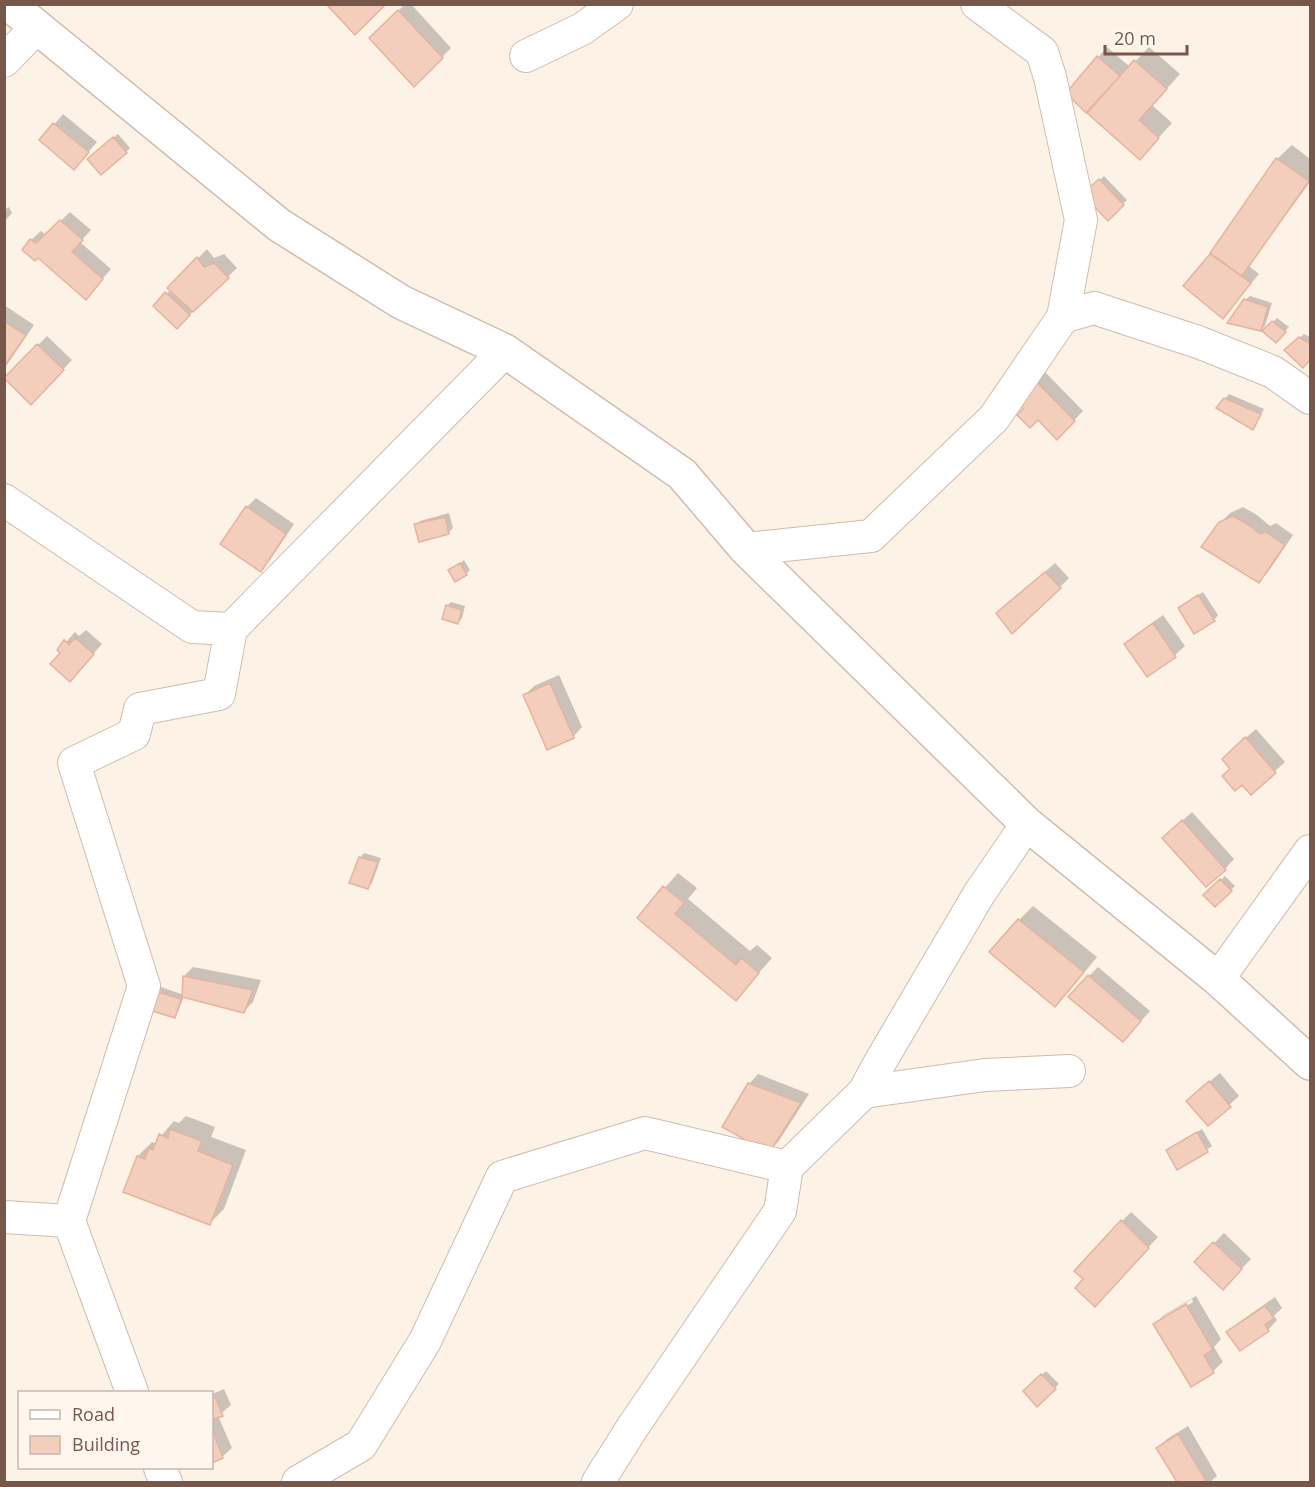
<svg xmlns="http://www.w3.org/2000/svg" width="1315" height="1487" viewBox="0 0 1315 1487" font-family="'Open Sans',sans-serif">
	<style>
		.shadow { fill: #0003; fill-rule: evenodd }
		.building { fill: #f3cebd; stroke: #e6b39d; stroke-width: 1.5 }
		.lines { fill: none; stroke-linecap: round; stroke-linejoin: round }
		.minor-casing { stroke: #d1bbae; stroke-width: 34 }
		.tertiary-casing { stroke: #d1bbae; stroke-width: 36 }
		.minor { stroke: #fff; stroke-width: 32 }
		.tertiary { stroke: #fff; stroke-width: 33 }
	</style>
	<rect width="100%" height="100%" fill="#fdf2e6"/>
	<path class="shadow" d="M 405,4 L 411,4 L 451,48 L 414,85 L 371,38 Z
		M 1107,47 L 1130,67 L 1149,47 L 1180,74 L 1152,105 L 1172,123 L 1140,158 L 1105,95 L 1103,93 L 1068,92 Z
		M 63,114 L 97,142 L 74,168 L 41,140 Z
		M 118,134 L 130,148 L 126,152 L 94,154 Z
		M 1292,145 L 1310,159 L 1310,182 L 1249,266 L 1259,274 L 1223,317 L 1185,286 L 1213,253 L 1277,159 Z
		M 1104,176 L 1127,200 L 1108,219 L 1085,194 Z
		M 9,207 L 12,213 L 4,222 L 4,210 Z
		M 70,212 L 91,230 L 80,242 L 111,269 L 86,298 L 31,240 L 41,231 L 46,235 Z
		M 207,249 L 214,258 L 224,254 L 237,268 L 177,327 L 155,306 L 171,289 L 169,288 Z
		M 1250,296 L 1272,303 L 1265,326 L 1260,330 L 1245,300 Z
		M 4,305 L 34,325 L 4,369 Z
		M 1277,318 L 1289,327 L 1275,341 L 1264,331 Z
		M 1304,334 L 1310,337 L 1310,358 L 1303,366 L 1287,350 Z
		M 47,336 L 72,360 L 31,403 L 6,378 Z
		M 1043,370 L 1083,411 L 1057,438 L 1025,409 Z
		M 1229,394 L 1264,409 L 1253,428 L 1225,399 Z
		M 256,498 L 294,524 L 270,560 L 261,570 L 247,507 Z
		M 1243,507 L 1257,515 L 1270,526 L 1276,523 L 1293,535 L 1268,572 L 1259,581 L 1220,523 L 1230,513 Z
		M 449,513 L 453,528 L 448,533 L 416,525 L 420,521 Z
		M 464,560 L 470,570 L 466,574 L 450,570 Z
		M 1055,563 L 1069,578 L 1060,587 L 1008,604 Z
		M 1203,592 L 1218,615 L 1214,620 L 1184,604 Z
		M 451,602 L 465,606 L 462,618 L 458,622 L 447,606 Z
		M 1163,615 L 1185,646 L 1175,655 L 1147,675 L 1126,644 L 1135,635 Z
		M 86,630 L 102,644 L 79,670 L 59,650 L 75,632 L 79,636 Z
		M 559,675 L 582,727 L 573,737 L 525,695 L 534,686 Z
		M 1256,729 L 1285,762 L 1251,793 L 1232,769 L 1233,749 Z
		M 1192,812 L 1234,859 L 1225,869 L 1173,829 Z
		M 364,853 L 381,858 L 372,883 L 368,887 L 360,858 Z
		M 678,873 L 697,888 L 688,899 L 750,951 L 757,945 L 772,958 L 736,999 L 639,917 Z
		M 1225,876 L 1235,886 L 1215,905 L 1205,895 Z
		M 1033,906 L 1097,957 L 1069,991 L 1019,920 Z
		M 193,967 L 261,980 L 253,1002 L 244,1011 L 184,996 L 178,1012 L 174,1017 L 156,992 L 161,987 L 184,995 L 184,976 Z
		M 1098,967 L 1150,1011 L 1132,1031 L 1089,976 Z
		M 1220,1073 L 1239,1096 L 1208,1124 L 1197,1092 Z
		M 758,1074 L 809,1094 L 778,1142 L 769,1151 L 749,1084 Z
		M 186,1116 L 215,1127 L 211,1137 L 246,1150 L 224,1209 L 210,1223 L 125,1192 L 138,1156 L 152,1142 L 155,1143 L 174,1121 L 179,1123 Z
		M 1202,1129 L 1212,1146 L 1178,1168 L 1168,1150 Z
		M 1131,1212 L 1158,1237 L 1104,1295 L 1122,1221 Z
		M 1224,1233 L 1251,1259 L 1223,1288 L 1196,1262 Z
		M 1196,1296 L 1221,1339 L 1214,1347 L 1223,1362 L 1213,1371 L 1191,1385 L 1155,1324 L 1164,1315 ZM 1192,1299 L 1193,1302 L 1164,1319 L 1164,1316 Z
		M 1275,1297 L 1282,1308 L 1274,1316 L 1277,1320 L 1268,1330 L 1228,1332 L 1238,1323 Z
		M 1046,1371 L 1059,1384 L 1037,1405 L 1025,1391 Z
		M 224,1389 L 231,1405 L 218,1416 L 232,1448 L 222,1457 L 212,1462 L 212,1394 Z
		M 1188,1426 L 1217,1476 L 1210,1482 L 1179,1482 L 1158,1448 L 1167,1439 Z"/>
	<path class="building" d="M 326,4 L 386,4 L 355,35 Z
		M 398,10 L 443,58 L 414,87 L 369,38 Z
		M 1097,56 L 1120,76 L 1086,113 L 1066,93 Z
		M 1134,60 L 1167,89 L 1139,120 L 1159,138 L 1140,160 L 1087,113 Z
		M 53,123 L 89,152 L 74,170 L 39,140 Z
		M 113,137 L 127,153 L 101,175 L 87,159 Z
		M 1276,158 L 1309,181 L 1242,276 L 1210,253 Z
		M 1099,179 L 1124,205 L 1108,221 L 1082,194 Z
		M 60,220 L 83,240 L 72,252 L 103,279 L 86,300 L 38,258 L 35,261 L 22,250 L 30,239 L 36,243 Z
		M 1210,254 L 1251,283 L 1223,319 L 1183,286 Z
		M 197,257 L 204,267 L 214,263 L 229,278 L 193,312 L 167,288 Z
		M 165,292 L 190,315 L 177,329 L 153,306 Z
		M 1244,299 L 1268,307 L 1261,331 L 1227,323 Z
		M 4,321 L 26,335 L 4,367 Z
		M 1272,321 L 1286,332 L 1276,343 L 1262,331 Z
		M 1299,337 L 1310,344 L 1310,360 L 1303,368 L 1284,350 Z
		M 37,344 L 64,370 L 31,405 L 4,378 Z
		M 1033,378 L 1075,421 L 1057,440 L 1038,420 L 1030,428 L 1017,415 L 1023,409 L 1013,398 Z
		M 1224,398 L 1261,414 L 1253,430 L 1216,408 Z
		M 246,506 L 286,534 L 261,572 L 220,544 Z
		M 1233,516 L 1247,524 L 1260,534 L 1266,532 L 1285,545 L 1259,583 L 1201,547 L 1219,522 Z
		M 445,517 L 449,534 L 419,542 L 414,524 Z
		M 460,563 L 467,575 L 455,582 L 448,570 Z
		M 1045,572 L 1061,588 L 1012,634 L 996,613 Z
		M 1198,595 L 1215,621 L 1194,634 L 1178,608 Z
		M 446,605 L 462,610 L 458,624 L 442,619 Z
		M 1153,623 L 1176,657 L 1147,677 L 1124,644 Z
		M 75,638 L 94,654 L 70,682 L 50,664 L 60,653 L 57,650 L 64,640 L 69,645 Z
		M 550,683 L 574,738 L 547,750 L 523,695 Z
		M 1245,737 L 1276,773 L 1251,795 L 1242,785 L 1235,791 L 1222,776 L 1230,769 L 1222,759 Z
		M 1182,820 L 1226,870 L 1206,887 L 1162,838 Z
		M 359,857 L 378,862 L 368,889 L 349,883 Z
		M 1220,879 L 1232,891 L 1215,907 L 1203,895 Z
		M 663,886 L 684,903 L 675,914 L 736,965 L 741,958 L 759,973 L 736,1001 L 637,918 Z
		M 1018,919 L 1084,972 L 1055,1007 L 989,952 Z
		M 1088,975 L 1141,1021 L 1123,1042 L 1068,997 Z
		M 183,976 L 253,990 L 244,1013 L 182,997 Z
		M 155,991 L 181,999 L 175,1018 L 149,1010 Z
		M 1209,1081 L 1231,1107 L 1208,1126 L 1186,1101 Z
		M 748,1083 L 801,1103 L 769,1153 L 722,1127 Z
		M 170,1129 L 202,1141 L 198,1151 L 233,1165 L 210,1225 L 123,1192 L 137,1156 L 145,1159 L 149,1148 L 153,1150 L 159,1134 L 168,1138 Z
		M 1197,1132 L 1208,1152 L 1177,1170 L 1166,1150 Z
		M 1121,1220 L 1149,1248 L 1095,1307 L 1075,1288 L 1083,1279 L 1074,1271 Z
		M 1213,1242 L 1242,1269 L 1223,1290 L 1194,1262 Z
		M 1186,1304 L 1213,1350 L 1204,1355 L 1214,1373 L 1191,1387 L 1153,1324 Z
		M 1265,1306 L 1274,1318 L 1265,1325 L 1269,1331 L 1240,1351 L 1226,1332 Z
		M 1041,1374 L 1056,1389 L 1037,1407 L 1023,1391 Z
		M 215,1397 L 223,1416 L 212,1420 L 212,1399 Z
		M 212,1430 L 223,1458 L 212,1463 Z
		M 1178,1434 L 1207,1482 L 1177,1482 L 1156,1448 Z"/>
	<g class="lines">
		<defs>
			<path id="minor" d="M 526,56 L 582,29 L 617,4
				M 4,61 L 36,28
				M 1063,317 L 1094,308 L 1198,342 L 1273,372 L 1310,398
				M 4,500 L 192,627 L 231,629
				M 746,549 L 871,536 L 994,418 L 1063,317 L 1081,220 L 1050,77 L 1042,52 L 977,4
				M 1218,979 L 1310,851
				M 864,1092 L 879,1064 L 979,894 L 1027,824
				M 4,1217 L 69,1221 L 132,1392
				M 69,1221 L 144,986 L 74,763 L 134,734 L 140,709 L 219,694 L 231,629 L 505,351
				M 160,1468 L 166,1482
				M 298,1482 L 361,1445 L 425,1341 L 502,1177 L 645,1133 L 787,1167 L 864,1092 L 985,1075 L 1069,1071
				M 598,1482 L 632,1428 L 780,1211 L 787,1167"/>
			<path id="tertiary" d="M 9,4 L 279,225 L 401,302 L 505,351 L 682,474 L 746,549 L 1027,824 L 1218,979 L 1310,1063"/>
		</defs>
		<use href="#minor" class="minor-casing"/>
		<use href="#tertiary" class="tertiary-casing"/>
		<use href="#minor" class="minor"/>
		<use href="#tertiary" class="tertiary"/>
	</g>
	<rect width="1315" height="1487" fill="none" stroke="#77574a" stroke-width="12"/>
	<rect x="18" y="1391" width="195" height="78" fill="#fff6ed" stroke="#c9b6ac" stroke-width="1.5"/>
	<rect x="30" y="1410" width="30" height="9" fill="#ffffff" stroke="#c9b6ac" stroke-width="1.5"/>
	<text x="72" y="1421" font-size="18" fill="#77574a">Road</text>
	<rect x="30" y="1436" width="30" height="18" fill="#f3cebd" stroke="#c9b6ac" stroke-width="1.5"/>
	<text x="72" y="1451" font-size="18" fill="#77574a">Building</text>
	<path d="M1105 45v9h82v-9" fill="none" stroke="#77574a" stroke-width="3"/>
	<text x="1114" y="45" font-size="18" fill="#77574a" stroke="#fff6ed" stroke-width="4.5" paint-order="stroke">20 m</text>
</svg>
